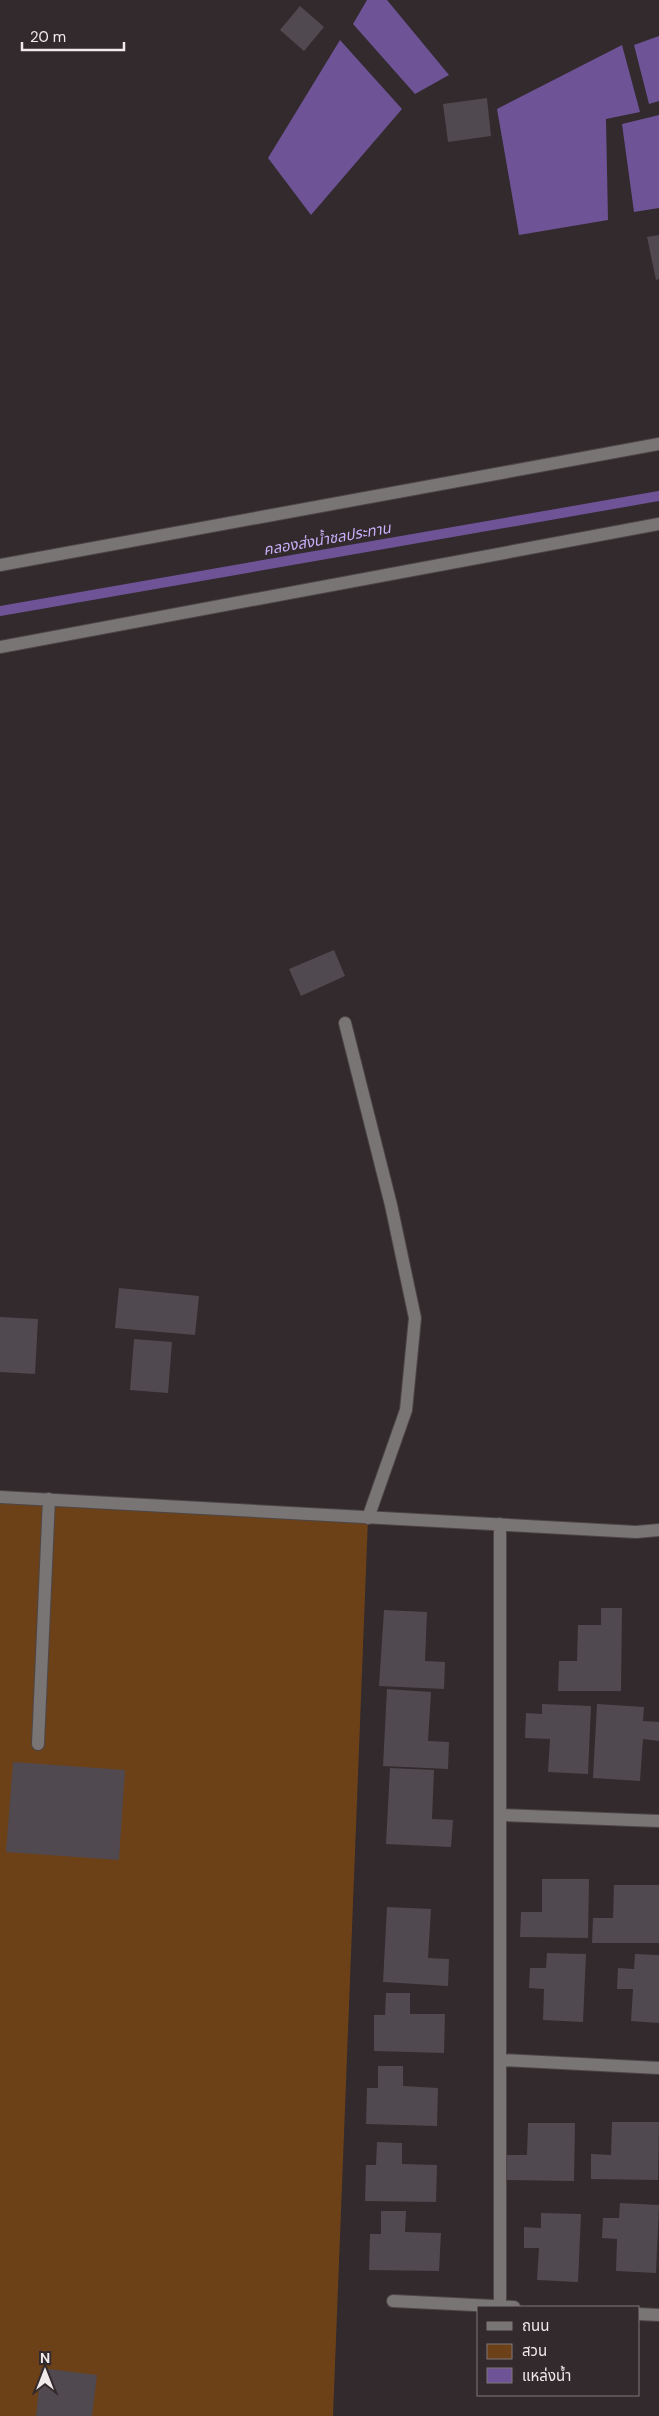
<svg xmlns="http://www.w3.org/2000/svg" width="659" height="2416" viewBox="0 0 659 2416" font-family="'DM Sans','Noto Sans Thai',sans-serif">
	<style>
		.green { fill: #6d4117 }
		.water { fill: #6e5396 }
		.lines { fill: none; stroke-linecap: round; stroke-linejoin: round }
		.stream { stroke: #6e5396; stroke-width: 10 }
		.building { fill: #50494f }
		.minor-casing { stroke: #4d4547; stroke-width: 14 }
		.minor { stroke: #797574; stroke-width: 12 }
		.labels { text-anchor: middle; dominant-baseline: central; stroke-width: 4; stroke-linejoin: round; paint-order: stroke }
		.water-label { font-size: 15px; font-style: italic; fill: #caaefa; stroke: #322a2c }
	</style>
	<rect width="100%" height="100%" fill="#322a2c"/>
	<path class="green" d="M 0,1497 L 368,1518 L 333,2416 L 0,2416 Z"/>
	<path class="water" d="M 367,0 L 387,0 L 449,75 L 415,94 L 353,24 Z
		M 659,36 L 659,101 L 649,104 L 634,45 Z
		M 340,40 L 402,109 L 311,215 L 268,158 Z
		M 622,45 L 640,112 L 606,119 L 608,220 L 519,235 L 497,109 Z
		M 659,115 L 659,208 L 634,212 L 622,124 Z"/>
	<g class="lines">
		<path class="stream" d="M 0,611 L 659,496"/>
	</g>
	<path class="building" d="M 300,6 L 324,27 L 304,51 L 280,30 Z
		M 487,98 L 491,136 L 448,142 L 443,104 Z
		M 659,235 L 659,279 L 656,280 L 647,237 Z
		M 334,950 L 345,976 L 301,996 L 289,969 Z
		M 119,1288 L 199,1296 L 195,1335 L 115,1328 Z
		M 0,1317 L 38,1319 L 35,1374 L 0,1372 Z
		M 134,1339 L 172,1342 L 168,1393 L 130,1390 Z
		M 601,1608 L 622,1608 L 621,1691 L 558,1691 L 559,1661 L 577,1661 L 578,1625 L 601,1625 Z
		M 384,1610 L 427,1612 L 425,1661 L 445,1662 L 444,1689 L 379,1686 Z
		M 387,1689 L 431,1692 L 428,1741 L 449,1742 L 448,1769 L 383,1766 Z
		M 542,1704 L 591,1706 L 588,1774 L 548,1772 L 550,1739 L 525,1738 L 526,1713 L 542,1714 Z
		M 597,1704 L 644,1707 L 643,1721 L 659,1722 L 659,1741 L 643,1739 L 640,1781 L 593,1778 Z
		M 13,1762 L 125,1770 L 119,1860 L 6,1852 Z
		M 390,1768 L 434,1770 L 432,1819 L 453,1820 L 451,1847 L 386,1844 Z
		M 542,1879 L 589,1879 L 588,1938 L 520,1937 L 521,1912 L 542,1912 Z
		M 614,1885 L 659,1885 L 659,1943 L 592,1943 L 593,1918 L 613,1918 Z
		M 387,1907 L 431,1909 L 428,1958 L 449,1959 L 448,1986 L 383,1982 Z
		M 547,1953 L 586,1954 L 583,2022 L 543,2020 L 544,1989 L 529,1988 L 530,1968 L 546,1968 Z
		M 635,1954 L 659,1955 L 659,2023 L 631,2021 L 633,1989 L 617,1989 L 618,1968 L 634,1969 Z
		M 386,1993 L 410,1993 L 410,2014 L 445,2014 L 444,2053 L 374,2051 L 374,2015 L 385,2015 Z
		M 378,2066 L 403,2066 L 403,2086 L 438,2088 L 437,2126 L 366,2124 L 367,2088 L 378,2088 Z
		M 612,2122 L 659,2122 L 658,2180 L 591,2179 L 591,2154 L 611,2155 Z
		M 528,2123 L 575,2123 L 574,2181 L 506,2180 L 506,2155 L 527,2155 Z
		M 377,2142 L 402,2143 L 402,2164 L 437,2165 L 436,2202 L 365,2201 L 366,2165 L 376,2165 Z
		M 620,2203 L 659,2205 L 656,2273 L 616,2271 L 617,2239 L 602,2238 L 603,2218 L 619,2218 Z
		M 381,2211 L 406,2211 L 405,2232 L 441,2233 L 439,2271 L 369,2270 L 370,2234 L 381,2234 Z
		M 541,2213 L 581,2214 L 578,2282 L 537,2280 L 539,2248 L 524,2248 L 524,2227 L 541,2228 Z
		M 41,2368 L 97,2375 L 92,2416 L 36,2416 Z"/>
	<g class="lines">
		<defs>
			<path id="minor" d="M 0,565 L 659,444
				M 0,647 L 659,524
				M 345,1023 L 391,1205 L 415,1318 L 406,1410 L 368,1518
				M 0,1497 L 636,1532 L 659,1530
				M 38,1744 L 49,1499
				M 501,1815 L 659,1821
				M 501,2060 L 659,2068
				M 393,2301 L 514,2307
				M 500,2306 L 500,1524
				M 638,2314 L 659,2315"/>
		</defs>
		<use href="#minor" class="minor-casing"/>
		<use href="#minor" class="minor"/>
	</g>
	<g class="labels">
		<g class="water-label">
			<text transform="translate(327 539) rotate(-10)">คลองส่งน้ำชลประทาน</text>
		</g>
	</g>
	<rect x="477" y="2306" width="162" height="90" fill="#322a2c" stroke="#7e7778"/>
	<rect x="487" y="2322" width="25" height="8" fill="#797574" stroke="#7e7778"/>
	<text x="522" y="2331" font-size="15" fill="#f0eaeb">ถนน</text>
	<rect x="487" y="2344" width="25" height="15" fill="#6d4117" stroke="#7e7778"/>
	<text x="522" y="2356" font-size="15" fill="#f0eaeb">สวน</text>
	<rect x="487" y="2368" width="25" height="15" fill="#6e5396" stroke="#7e7778"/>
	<text x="522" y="2381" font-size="15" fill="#f0eaeb">แหล่งน้ำ</text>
	<g transform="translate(45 2371)" stroke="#322a2c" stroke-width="4" paint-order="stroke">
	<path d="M0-4L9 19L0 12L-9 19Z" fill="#f0eaeb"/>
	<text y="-8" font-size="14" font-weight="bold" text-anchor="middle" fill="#f0eaeb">N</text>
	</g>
	<path d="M22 42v8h102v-8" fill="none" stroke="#f0eaeb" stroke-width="2.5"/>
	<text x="30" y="42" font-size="15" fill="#f0eaeb" stroke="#322a2c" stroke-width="4" paint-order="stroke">20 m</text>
</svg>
